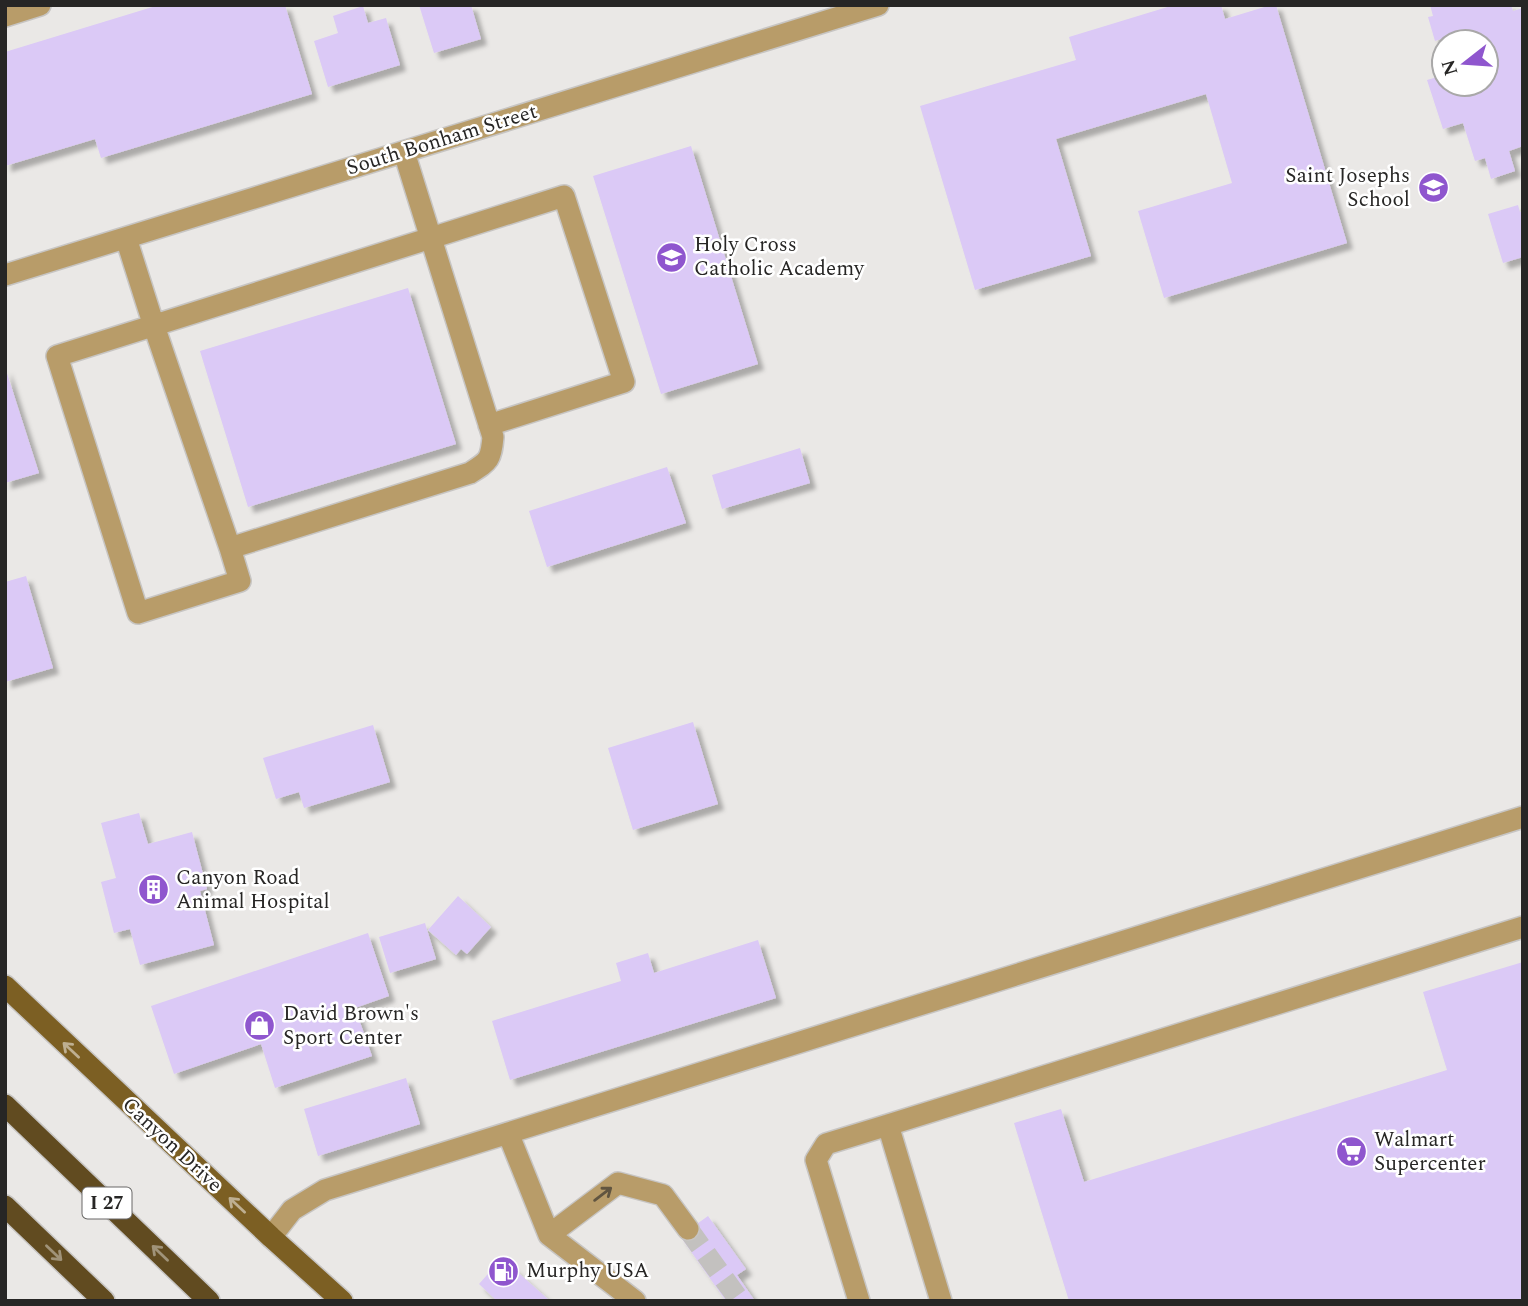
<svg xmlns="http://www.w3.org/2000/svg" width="1528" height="1306" viewBox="0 0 1528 1306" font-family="Spectral,serif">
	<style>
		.building { fill: #dbc9f6; filter: url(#shadow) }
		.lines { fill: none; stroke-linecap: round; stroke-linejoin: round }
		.minor-tunnel { stroke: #c3c1bf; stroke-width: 21; stroke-dasharray: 21 10; stroke-linecap: butt }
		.minor-casing { stroke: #c7c5c3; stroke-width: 24 }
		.major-casing { stroke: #c7c5c3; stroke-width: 24 }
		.highway-casing { stroke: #c7c5c3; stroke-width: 24 }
		.minor { stroke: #b89c69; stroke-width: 21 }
		.major { stroke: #7c5f23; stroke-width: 21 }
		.highway { stroke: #614b20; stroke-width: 21 }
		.oneway { stroke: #beaf91 }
		.oneway2 { stroke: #615540 }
		.oneway3 { stroke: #a09379 }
		.labels { text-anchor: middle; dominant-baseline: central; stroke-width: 5; stroke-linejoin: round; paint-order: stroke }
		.shield { fill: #fff; stroke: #686766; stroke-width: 2 }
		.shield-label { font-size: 19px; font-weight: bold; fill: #272625 }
		.street-label { font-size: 21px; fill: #272625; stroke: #fff }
		.poi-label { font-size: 21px; fill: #272625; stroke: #fff; text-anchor: start }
	</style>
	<defs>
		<filter id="shadow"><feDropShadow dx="6" dy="6" stdDeviation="2" flood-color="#0004"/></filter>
	</defs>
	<rect width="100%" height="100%" fill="#eae8e6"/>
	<path class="building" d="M 159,5 L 285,5 L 312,94 L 101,158 L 95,139 L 5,166 L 5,52 Z
		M 419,5 L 471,5 L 481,39 L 434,53 Z
		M 1174,5 L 1221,5 L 1225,19 L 1271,5 L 1276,5 L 1347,243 L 1164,298 L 1138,211 L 1232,183 L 1206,94 L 1056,139 L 1091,256 L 975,290 L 920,106 L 1076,60 L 1069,37 Z
		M 1430,5 L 1511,5 L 1513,11 L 1523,8 L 1523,146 L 1509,151 L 1515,171 L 1491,179 L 1485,158 L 1475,161 L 1463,123 L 1443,129 L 1427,80 L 1444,75 L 1444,84 L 1486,84 L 1486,42 L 1442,42 L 1441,39 L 1435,41 L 1428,17 L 1433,16 Z
		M 363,6 L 368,23 L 386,18 L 400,65 L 328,87 L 314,41 L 338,33 L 333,16 Z
		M 691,146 L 758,364 L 661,394 L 593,176 Z
		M 1518,205 L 1520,212 L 1523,211 L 1523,257 L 1503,263 L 1488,214 Z
		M 408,288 L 456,444 L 248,507 L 200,351 Z
		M 5,367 L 39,473 L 5,483 Z
		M 800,448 L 810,483 L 722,509 L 712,475 Z
		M 667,467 L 686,523 L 547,567 L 529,511 Z
		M 26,576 L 53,668 L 5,682 L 5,582 Z
		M 693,722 L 718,804 L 633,830 L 608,748 Z
		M 373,725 L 390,782 L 304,808 L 299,792 L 276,799 L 263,758 Z
		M 139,813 L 148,844 L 192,832 L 207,889 L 200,891 L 214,945 L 140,965 L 130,929 L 114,933 L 101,882 L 116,878 L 101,823 Z
		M 458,896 L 491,927 L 467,954 L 461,949 L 456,955 L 428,930 Z
		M 425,923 L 436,959 L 390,973 L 379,937 Z
		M 368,933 L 389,996 L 355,1008 L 372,1056 L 275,1088 L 261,1044 L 174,1074 L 151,1006 Z
		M 758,940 L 776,998 L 510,1080 L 492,1021 L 621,981 L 616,963 L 648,953 L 654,973 Z
		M 1523,962 L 1523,1301 L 1069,1301 L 1014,1123 L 1061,1109 L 1084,1182 L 1447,1070 L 1423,992 Z
		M 406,1078 L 420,1124 L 318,1156 L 304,1109 Z
		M 708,1216 L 746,1269 L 737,1275 L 755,1301 L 726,1301 L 680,1236 Z
		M 502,1258 L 550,1301 L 497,1301 L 479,1284 Z"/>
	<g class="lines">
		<path class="minor-tunnel" d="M 688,1229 L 740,1301"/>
		<defs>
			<path id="minor" d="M 5,16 L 40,5
				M 126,238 L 154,326 L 230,548 L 470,473 C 489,461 491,460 493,437 L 404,152
				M 5,275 L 878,5
				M 230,548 L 240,581 L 138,613 L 57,356 L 564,196 L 624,382 L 489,425
				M 888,1125 L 1523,927
				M 508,1133 L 549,1235 L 635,1301
				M 549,1235 L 618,1183 L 663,1195 L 688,1229
				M 271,1237 L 292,1210 L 325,1190 L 1523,817
				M 859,1301 L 816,1160 L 826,1144 L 888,1125 L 941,1301"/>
			<path id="major" d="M 5,986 L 271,1237 L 342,1301"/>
			<path id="highway" d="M 5,1105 L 209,1301
				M 5,1206 L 104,1301"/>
		</defs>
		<use href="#minor" class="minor-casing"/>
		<use href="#major" class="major-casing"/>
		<use href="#highway" class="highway-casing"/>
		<use href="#minor" class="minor"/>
		<use href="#major" class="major"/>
		<use href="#highway" class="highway"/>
	</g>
	<defs><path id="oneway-shaft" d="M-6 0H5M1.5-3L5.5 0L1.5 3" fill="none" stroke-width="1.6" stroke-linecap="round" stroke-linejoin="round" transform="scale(1.75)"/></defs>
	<g class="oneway">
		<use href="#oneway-shaft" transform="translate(71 1050) rotate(-137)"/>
		<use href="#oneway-shaft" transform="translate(237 1205) rotate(-137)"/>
	</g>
	<use class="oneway2" href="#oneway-shaft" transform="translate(603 1194) rotate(-37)"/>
	<g class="oneway3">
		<use href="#oneway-shaft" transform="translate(54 1253) rotate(44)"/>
		<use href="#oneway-shaft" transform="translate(160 1253) rotate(-136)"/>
	</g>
	<defs>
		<symbol id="school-disc" viewBox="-11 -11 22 22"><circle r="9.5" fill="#8f56ce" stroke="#fff"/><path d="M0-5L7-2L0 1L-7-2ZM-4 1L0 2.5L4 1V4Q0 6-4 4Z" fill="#fff"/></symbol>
		<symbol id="building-disc" viewBox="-11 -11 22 22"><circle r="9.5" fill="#8f56ce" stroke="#fff"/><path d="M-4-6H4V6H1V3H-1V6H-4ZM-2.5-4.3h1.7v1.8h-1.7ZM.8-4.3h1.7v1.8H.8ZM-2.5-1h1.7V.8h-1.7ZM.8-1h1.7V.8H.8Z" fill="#fff"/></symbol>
		<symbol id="shop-disc" viewBox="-11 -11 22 22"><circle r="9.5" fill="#8f56ce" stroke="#fff"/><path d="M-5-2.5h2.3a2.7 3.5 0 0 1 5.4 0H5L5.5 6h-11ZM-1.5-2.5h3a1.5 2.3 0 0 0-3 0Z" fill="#fff"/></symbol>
		<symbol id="supermarket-disc" viewBox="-11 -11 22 22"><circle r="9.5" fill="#8f56ce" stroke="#fff"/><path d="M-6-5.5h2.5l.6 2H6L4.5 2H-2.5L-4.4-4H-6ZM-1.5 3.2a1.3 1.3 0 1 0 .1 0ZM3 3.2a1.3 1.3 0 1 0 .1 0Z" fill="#fff"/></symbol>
		<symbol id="fuel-disc" viewBox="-11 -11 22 22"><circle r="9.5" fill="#8f56ce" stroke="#fff"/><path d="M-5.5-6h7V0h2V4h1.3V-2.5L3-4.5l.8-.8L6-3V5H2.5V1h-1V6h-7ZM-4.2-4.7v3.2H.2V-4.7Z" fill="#fff"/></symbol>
	</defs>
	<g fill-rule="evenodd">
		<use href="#school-disc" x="1416" y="170" width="35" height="35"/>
		<use href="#school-disc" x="654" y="240" width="35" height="35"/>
		<use href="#building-disc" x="136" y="872" width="35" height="35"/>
		<use href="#shop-disc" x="242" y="1008" width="35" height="35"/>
		<use href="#supermarket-disc" x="1334" y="1134" width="35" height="35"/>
		<use href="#fuel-disc" x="486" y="1254" width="35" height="35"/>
	</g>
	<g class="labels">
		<rect class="shield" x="82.5" y="1187.5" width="49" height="31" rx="5"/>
		<g class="shield-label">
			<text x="107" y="1203">I 27</text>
		</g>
		<g class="street-label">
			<text transform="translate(442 140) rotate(-17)">South Bonham Street</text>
			<text transform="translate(172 1145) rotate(43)">Canyon Drive</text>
		</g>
		<g class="poi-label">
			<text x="1410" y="176" text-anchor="end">Saint Josephs<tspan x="1410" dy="24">School</tspan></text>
			<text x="694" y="245">Holy Cross<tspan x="694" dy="24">Catholic Academy</tspan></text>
			<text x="176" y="878">Canyon Road<tspan x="176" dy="24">Animal Hospital</tspan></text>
			<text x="283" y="1014">David Brown's<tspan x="283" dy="24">Sport Center</tspan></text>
			<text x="1374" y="1140">Walmart<tspan x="1374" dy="24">Supercenter</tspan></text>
			<text x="526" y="1271">Murphy USA</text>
		</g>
	</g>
	<rect width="1528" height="1306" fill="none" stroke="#272625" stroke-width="14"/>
	<g transform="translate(1465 63) rotate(253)"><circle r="33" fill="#ffffff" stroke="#a9a8a8" stroke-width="2"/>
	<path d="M0-5L12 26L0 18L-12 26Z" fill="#8f56ce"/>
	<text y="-10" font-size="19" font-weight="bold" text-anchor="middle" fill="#272625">N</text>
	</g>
</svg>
